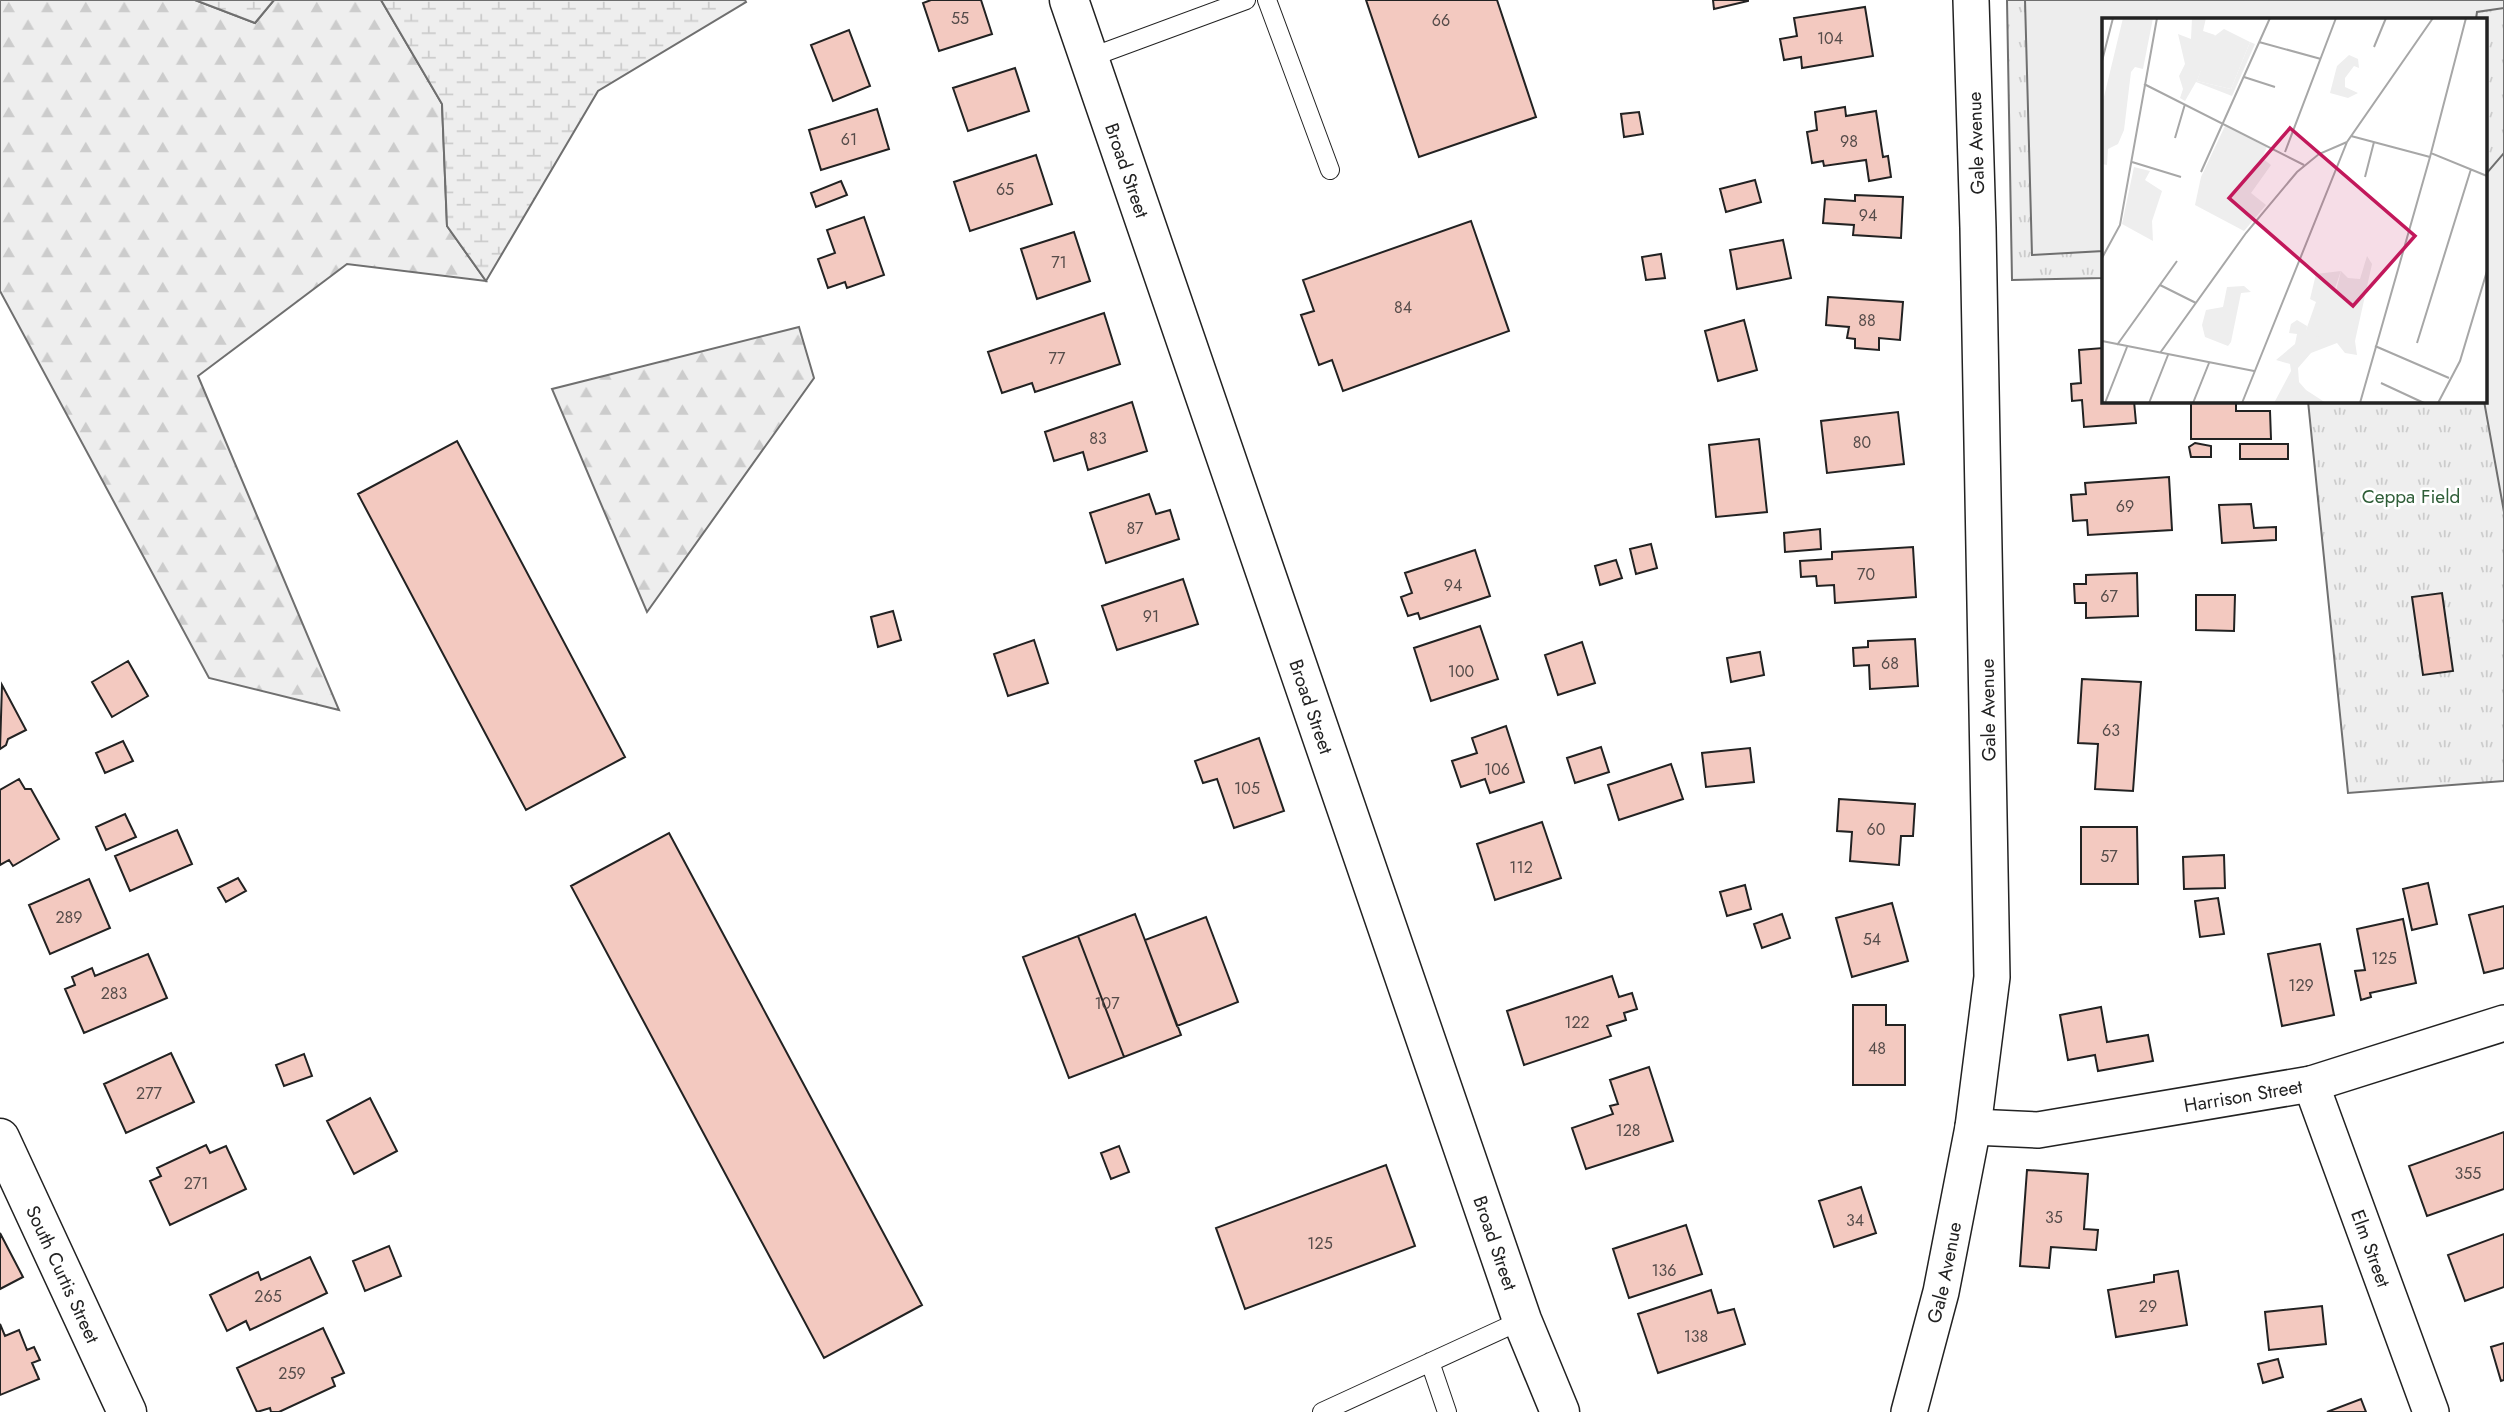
<svg xmlns="http://www.w3.org/2000/svg" width="2504" height="1412" viewBox="0 0 2504 1412" font-family="Jost,sans-serif">
	<style>
		.grass { fill: url(#grass-tufts); stroke: #6f6f6f; stroke-width: 2 }
		.forest { fill: url(#forest-firs); stroke: #6f6f6f; stroke-width: 2 }
		.wetland { fill: url(#wetland-marsh); stroke: #6f6f6f; stroke-width: 2 }
		.garden { fill: #eee; stroke: #6f6f6f; stroke-width: 2 }
		.parking { fill: #ededed; stroke: #6f6f6f; stroke-width: 2 }
		.building { fill: #f3c9c0; stroke: #222; stroke-width: 2 }
		.lines { fill: none; stroke-linecap: round; stroke-linejoin: round }
		.lane-casing { stroke: #222; stroke-width: 20 }
		.street-casing { stroke: #222; stroke-width: 38 }
		.secondary-casing { stroke: #222; stroke-width: 41 }
		.primary-casing { stroke: #222; stroke-width: 41 }
		.lane { stroke: #fff; stroke-width: 18 }
		.street { stroke: #fff; stroke-width: 35 }
		.secondary { stroke: #fff; stroke-width: 38 }
		.primary { stroke: #fff; stroke-width: 38 }
		.labels { text-anchor: middle; dominant-baseline: central; stroke-width: 5; stroke-linejoin: round; paint-order: stroke }
		.number-label { font-size: 16px; fill: #564c4a }
		.street-label { font-size: 19px; fill: #222; stroke: #fff }
		.park-label { font-size: 19px; fill: #2f5e38; stroke: #fff }
		.inset-road { fill: none; stroke: #a7a7a7; stroke-width: 2 }
		.view { fill: #c2185b; fill-opacity: 0.15; stroke: #c2185b; stroke-width: 3.5 }
		.inset-edge { fill: none; stroke: #222; stroke-width: 3.5 }
	</style>
	<defs>
		<pattern id="grass-tufts" width="24" height="20" patternUnits="userSpaceOnUse" patternTransform="scale(1.75)"><rect width="24" height="20" fill="#eee"/><path d="M3 7l-1-3M5 7V3M7 7l1-3M15 17l-1-3M17 17v-4M19 17l1-3" fill="none" stroke="#ccc"/></pattern>
		<pattern id="forest-firs" width="22" height="20" patternUnits="userSpaceOnUse" patternTransform="scale(1.75)"><rect width="22" height="20" fill="#eee"/><path d="M5 1l3.5 6h-7zM16 11l3.5 6h-7z" fill="#ccc"/></pattern>
		<pattern id="wetland-marsh" width="20" height="14" patternUnits="userSpaceOnUse" patternTransform="scale(1.75)"><rect width="20" height="14" fill="#eee"/><path d="M1 5h8M5 5V1M11 12h8M15 12V8" fill="none" stroke="#ccc"/></pattern>
	</defs>
	<rect width="100%" height="100%" fill="#fff"/>
	<path class="grass" d="M 2007,0 L 2504,0 L 2504,781 L 2348,793 L 2308,401 L 2485,401 L 2485,19 L 2103,19 L 2103,278 L 2012,280 Z"/>
	<path class="forest" d="M 0,0 L 195,0 L 255,23 L 274,0 L 381,0 L 442,104 L 447,226 L 486,281 L 347,264 L 198,376 L 339,710 L 209,678 L 0,291 Z
		M 799,327 L 814,378 L 647,612 L 552,389 Z"/>
	<path class="wetland" d="M 195,0 L 274,0 L 255,23 Z
		M 381,0 L 745,0 L 746,2 L 598,91 L 486,281 L 447,226 L 442,104 Z"/>
	<path class="garden" d="M 2504,153 L 2504,512 L 2484,401 L 2485,175 Z"/>
	<path class="parking" d="M 2025,0 L 2504,0 L 2504,8 L 2477,12 L 2476,19 L 2103,19 L 2103,251 L 2032,255 Z"/>
	<path class="building" d="M 931,0 L 981,0 L 992,34 L 939,51 L 923,3 Z
		M 1366,0 L 1497,0 L 1536,117 L 1419,157 Z
		M 1713,0 L 1748,0 L 1748,1 L 1714,9 Z
		M 1865,7 L 1873,56 L 1802,68 L 1801,57 L 1784,60 L 1780,39 L 1797,36 L 1794,18 Z
		M 849,30 L 870,86 L 833,101 L 811,45 Z
		M 1015,68 L 1029,111 L 968,131 L 953,88 Z
		M 1845,107 L 1846,116 L 1876,111 L 1883,157 L 1888,156 L 1891,177 L 1869,181 L 1866,160 L 1824,166 L 1823,161 L 1812,163 L 1807,132 L 1817,130 L 1815,112 Z
		M 877,109 L 889,149 L 821,170 L 809,130 Z
		M 1639,112 L 1643,134 L 1624,137 L 1621,114 Z
		M 1036,155 L 1052,204 L 970,231 L 954,182 Z
		M 1755,180 L 1761,202 L 1726,212 L 1720,189 Z
		M 841,181 L 847,195 L 816,207 L 811,193 Z
		M 1855,195 L 1903,197 L 1901,238 L 1853,235 L 1854,225 L 1823,223 L 1825,199 L 1855,201 Z
		M 864,217 L 884,275 L 847,288 L 845,282 L 828,288 L 818,259 L 835,253 L 827,230 Z
		M 1471,221 L 1509,331 L 1343,391 L 1332,360 L 1319,365 L 1301,315 L 1314,311 L 1303,280 Z
		M 1074,232 L 1090,281 L 1037,299 L 1021,249 Z
		M 1783,240 L 1791,278 L 1737,289 L 1730,250 Z
		M 1661,254 L 1665,278 L 1646,280 L 1642,257 Z
		M 1828,297 L 1903,302 L 1900,340 L 1879,338 L 1879,350 L 1855,348 L 1855,339 L 1847,338 L 1849,327 L 1826,325 Z
		M 1104,313 L 1120,364 L 1035,392 L 1032,383 L 1002,393 L 988,352 Z
		M 1744,320 L 1757,370 L 1718,381 L 1705,331 Z
		M 2103,348 L 2103,401 L 2134,401 L 2136,423 L 2084,427 L 2082,400 L 2072,401 L 2071,384 L 2081,383 L 2079,350 Z
		M 2191,401 L 2236,401 L 2236,411 L 2270,411 L 2271,439 L 2191,439 Z
		M 1132,402 L 1147,451 L 1088,470 L 1083,452 L 1054,461 L 1045,432 Z
		M 1898,412 L 1904,464 L 1827,473 L 1821,421 Z
		M 1759,439 L 1767,512 L 1716,517 L 1709,445 Z
		M 457,441 L 625,757 L 526,810 L 358,494 Z
		M 2195,443 L 2211,446 L 2211,457 L 2191,457 L 2189,447 Z
		M 2240,444 L 2288,444 L 2288,459 L 2240,459 Z
		M 2169,477 L 2172,530 L 2088,535 L 2087,520 L 2073,521 L 2071,495 L 2086,494 L 2085,483 Z
		M 1149,494 L 1156,514 L 1170,510 L 1179,539 L 1106,563 L 1090,513 Z
		M 2251,504 L 2254,528 L 2276,527 L 2276,540 L 2222,543 L 2219,505 Z
		M 1820,529 L 1821,549 L 1785,552 L 1784,533 Z
		M 1651,544 L 1657,568 L 1636,574 L 1630,549 Z
		M 1913,547 L 1916,597 L 1835,603 L 1834,585 L 1817,586 L 1816,576 L 1801,577 L 1800,561 L 1832,559 L 1832,552 Z
		M 1475,550 L 1490,596 L 1420,619 L 1418,613 L 1408,616 L 1401,597 L 1412,593 L 1405,573 Z
		M 1616,560 L 1622,578 L 1600,585 L 1595,566 Z
		M 2137,573 L 2138,616 L 2086,618 L 2086,603 L 2075,603 L 2074,584 L 2086,584 L 2086,575 Z
		M 1183,579 L 1198,624 L 1117,650 L 1102,606 Z
		M 2442,593 L 2453,671 L 2423,675 L 2412,597 Z
		M 2196,595 L 2235,595 L 2234,631 L 2196,630 Z
		M 893,611 L 901,640 L 878,647 L 871,617 Z
		M 1480,626 L 1498,679 L 1431,701 L 1414,648 Z
		M 1915,639 L 1918,686 L 1870,689 L 1869,665 L 1854,666 L 1853,648 L 1868,647 L 1868,641 Z
		M 1034,640 L 1048,683 L 1008,696 L 994,654 Z
		M 1582,642 L 1595,683 L 1558,695 L 1545,655 Z
		M 1760,652 L 1764,675 L 1731,682 L 1727,658 Z
		M 128,661 L 148,696 L 112,717 L 92,682 Z
		M 2082,679 L 2141,682 L 2133,791 L 2095,789 L 2098,744 L 2078,743 Z
		M 2,685 L 26,730 L 8,739 L 6,745 L 0,749 Z
		M 1506,726 L 1524,782 L 1490,793 L 1485,779 L 1461,787 L 1452,761 L 1477,753 L 1472,738 Z
		M 1259,738 L 1284,811 L 1234,828 L 1217,779 L 1203,783 L 1195,761 Z
		M 123,741 L 133,761 L 105,773 L 96,753 Z
		M 1601,747 L 1609,772 L 1575,783 L 1567,758 Z
		M 1750,748 L 1754,782 L 1706,787 L 1702,753 Z
		M 1671,764 L 1683,799 L 1619,820 L 1608,785 Z
		M 19,779 L 25,789 L 31,789 L 59,839 L 13,866 L 9,860 L 0,865 L 0,790 Z
		M 1839,799 L 1915,804 L 1913,836 L 1901,836 L 1899,865 L 1850,861 L 1852,832 L 1837,831 Z
		M 125,814 L 136,837 L 106,850 L 96,827 Z
		M 1542,822 L 1561,878 L 1495,900 L 1477,844 Z
		M 2081,827 L 2137,827 L 2138,884 L 2081,884 Z
		M 177,830 L 192,864 L 130,891 L 115,856 Z
		M 669,833 L 922,1305 L 824,1358 L 571,886 Z
		M 2224,855 L 2225,888 L 2184,889 L 2183,857 Z
		M 238,878 L 246,891 L 226,902 L 218,888 Z
		M 89,879 L 110,928 L 50,954 L 29,905 Z
		M 2428,883 L 2437,924 L 2412,930 L 2403,889 Z
		M 1745,885 L 1751,909 L 1727,916 L 1720,892 Z
		M 2218,898 L 2224,934 L 2200,937 L 2195,901 Z
		M 1892,903 L 1908,961 L 1852,977 L 1836,918 Z
		M 2504,906 L 2504,968 L 2484,973 L 2469,915 Z
		M 1135,914 L 1181,1035 L 1124,1057 L 1078,936 Z
		M 1782,914 L 1790,938 L 1762,948 L 1754,924 Z
		M 1206,917 L 1238,1002 L 1177,1026 L 1145,940 Z
		M 2403,919 L 2416,983 L 2370,993 L 2371,997 L 2361,1000 L 2355,971 L 2365,970 L 2357,929 Z
		M 1078,936 L 1124,1057 L 1069,1078 L 1023,957 Z
		M 2320,944 L 2334,1015 L 2282,1026 L 2268,954 Z
		M 148,954 L 167,998 L 84,1033 L 65,989 L 75,985 L 72,977 L 92,968 L 95,976 Z
		M 1612,976 L 1619,997 L 1632,993 L 1637,1009 L 1624,1013 L 1626,1020 L 1607,1026 L 1611,1036 L 1524,1065 L 1507,1011 Z
		M 1853,1005 L 1886,1005 L 1886,1025 L 1905,1025 L 1905,1085 L 1853,1085 Z
		M 2101,1007 L 2107,1042 L 2148,1035 L 2153,1061 L 2098,1071 L 2095,1055 L 2068,1060 L 2060,1015 Z
		M 171,1053 L 194,1102 L 126,1133 L 104,1084 Z
		M 304,1054 L 312,1076 L 284,1086 L 276,1065 Z
		M 1649,1067 L 1673,1141 L 1586,1169 L 1572,1128 L 1613,1114 L 1610,1106 L 1618,1104 L 1610,1080 Z
		M 370,1098 L 397,1151 L 354,1174 L 327,1121 Z
		M 2504,1132 L 2504,1189 L 2427,1216 L 2409,1166 Z
		M 206,1145 L 210,1153 L 226,1146 L 246,1189 L 170,1225 L 150,1181 L 161,1176 L 157,1168 Z
		M 1119,1146 L 1129,1172 L 1111,1179 L 1101,1153 Z
		M 1386,1165 L 1415,1246 L 1245,1309 L 1216,1228 Z
		M 2027,1170 L 2088,1174 L 2084,1229 L 2098,1230 L 2096,1250 L 2051,1247 L 2049,1268 L 2020,1266 Z
		M 1861,1187 L 1876,1233 L 1834,1247 L 1819,1201 Z
		M 1686,1225 L 1702,1274 L 1629,1298 L 1613,1249 Z
		M 0,1233 L 23,1277 L 0,1289 Z
		M 2504,1234 L 2504,1287 L 2465,1301 L 2448,1255 Z
		M 389,1246 L 401,1276 L 365,1291 L 353,1261 Z
		M 310,1257 L 327,1293 L 250,1330 L 246,1321 L 227,1331 L 210,1295 L 258,1272 L 261,1280 Z
		M 2178,1271 L 2187,1325 L 2116,1337 L 2108,1290 L 2154,1282 L 2154,1275 Z
		M 1711,1290 L 1718,1313 L 1734,1309 L 1745,1344 L 1658,1373 L 1638,1314 Z
		M 2322,1306 L 2326,1344 L 2269,1350 L 2265,1312 Z
		M 0,1324 L 5,1336 L 19,1330 L 27,1350 L 34,1347 L 40,1360 L 32,1363 L 39,1379 L 0,1395 Z
		M 323,1328 L 344,1373 L 332,1378 L 335,1386 L 279,1412 L 271,1412 L 270,1408 L 257,1412 L 237,1368 Z
		M 2504,1343 L 2504,1380 L 2501,1381 L 2491,1347 Z
		M 2278,1359 L 2283,1377 L 2263,1383 L 2258,1364 Z
		M 2361,1399 L 2366,1412 L 2327,1412 Z"/>
	<g class="lines">
		<defs>
			<path id="lane" d="M 1267,0 L 1330,170
				M 1089,58 L 1246,0
				M 1430,1362 L 1447,1412
				M 1322,1412 L 1522,1320"/>
			<g id="street">
				<path id="s1" d="M 2311,1084 L 2431,1412"/>
				<path id="s2" d="M 1973,1127 L 2038,1130 L 2311,1084 L 2504,1023"/>
				<path id="s3" d="M 1909,1412 L 1941,1292 L 1973,1127 L 1992,977 L 1978,228 L 1971,0"/>
			</g>
			<g id="secondary">
				<path id="s4" d="M 0,1138 L 127,1412"/>
			</g>
			<g id="primary">
				<path id="s5" d="M 1069,0 L 1522,1320 L 1560,1412"/>
			</g>
		</defs>
		<use href="#lane" class="lane-casing"/>
		<use href="#street" class="street-casing"/>
		<use href="#secondary" class="secondary-casing"/>
		<use href="#primary" class="primary-casing"/>
		<use href="#lane" class="lane"/>
		<use href="#street" class="street"/>
		<use href="#secondary" class="secondary"/>
		<use href="#primary" class="primary"/>
	</g>
	<g class="labels">
		<g class="number-label">
			<text x="960" y="18">55</text>
			<text x="1441" y="20">66</text>
			<text x="1830" y="38">104</text>
			<text x="849" y="139">61</text>
			<text x="1849" y="141">98</text>
			<text x="1005" y="189">65</text>
			<text x="1868" y="215">94</text>
			<text x="1059" y="262">71</text>
			<text x="1403" y="307">84</text>
			<text x="1867" y="320">88</text>
			<text x="1057" y="358">77</text>
			<text x="1098" y="438">83</text>
			<text x="1862" y="442">80</text>
			<text x="2125" y="506">69</text>
			<text x="1135" y="528">87</text>
			<text x="1866" y="574">70</text>
			<text x="1453" y="585">94</text>
			<text x="2109" y="596">67</text>
			<text x="1151" y="616">91</text>
			<text x="1890" y="663">68</text>
			<text x="1461" y="671">100</text>
			<text x="2111" y="730">63</text>
			<text x="1497" y="769">106</text>
			<text x="1247" y="788">105</text>
			<text x="1876" y="829">60</text>
			<text x="2109" y="856">57</text>
			<text x="1521" y="867">112</text>
			<text x="69" y="917">289</text>
			<text x="1872" y="939">54</text>
			<text x="2384" y="958">125</text>
			<text x="2301" y="985">129</text>
			<text x="114" y="993">283</text>
			<text x="1107" y="1003">107</text>
			<text x="1577" y="1022">122</text>
			<text x="1877" y="1048">48</text>
			<text x="149" y="1093">277</text>
			<text x="1628" y="1130">128</text>
			<text x="2468" y="1173">355</text>
			<text x="196" y="1183">271</text>
			<text x="2054" y="1217">35</text>
			<text x="1855" y="1220">34</text>
			<text x="1320" y="1243">125</text>
			<text x="1664" y="1270">136</text>
			<text x="268" y="1296">265</text>
			<text x="2148" y="1306">29</text>
			<text x="1696" y="1336">138</text>
			<text x="292" y="1373">259</text>
		</g>
		<g class="street-label">
			<text transform="translate(1976 143) rotate(-92)">Gale Avenue</text>
			<text stroke="none"><textPath href="#s5" startOffset="180">Broad Street</textPath></text>
			<text stroke="none"><textPath href="#s5" startOffset="747">Broad Street</textPath></text>
			<text transform="translate(1988 710) rotate(-91)">Gale Avenue</text>
			<text stroke="none"><textPath href="#s2" startOffset="273">Harrison Street</textPath></text>
			<text stroke="none"><textPath href="#s5" startOffset="1314">Broad Street</textPath></text>
			<text stroke="none"><textPath href="#s1" startOffset="175">Elm Street</textPath></text>
			<text stroke="none"><textPath href="#s3" startOffset="144">Gale Avenue</textPath></text>
			<text stroke="none"><textPath href="#s4" startOffset="150">South Curtis Street</textPath></text>
		</g>
		<g class="park-label">
			<text x="2411" y="496">Ceppa Field</text>
		</g>
	</g>
	<g transform="translate(2102 18)">
		<rect width="385" height="385" fill="#fff"/>
		<path d="M 122,11 L 148,24 L 129,71 L 95,63 L 110,20 ZM 123,108 L 165,129 L 160,140 L 169,147 L 149,175 L 164,187 L 142,213 L 93,187 L 99,159 Z" fill="#eee"/>
		<path d="M 21,0 L 51,0 L 41,51 L 33,49 L 29,54 L 22,112 L 16,126 L 6,131 L 5,147 L 0,146 L 0,87 ZM 90,0 L 104,0 L 101,13 L 113,17 L 95,63 L 129,71 L 148,24 L 153,26 L 130,78 L 94,64 L 83,83 L 78,80 L 81,71 L 77,58 L 83,46 L 76,16 L 89,21 ZM 247,37 L 256,41 L 257,50 L 252,48 L 243,60 L 243,69 L 256,75 L 246,80 L 228,75 L 235,48 ZM 32,149 L 48,153 L 43,162 L 60,173 L 50,203 L 51,223 L 20,206 ZM 265,238 L 270,246 L 253,323 L 255,337 L 243,335 L 235,325 L 209,335 L 196,350 L 197,364 L 204,372 L 224,385 L 172,385 L 189,353 L 188,346 L 174,342 L 193,326 L 195,316 L 187,315 L 189,306 L 195,302 L 205,308 L 204,315 L 233,277 L 239,253 L 246,260 L 258,261 ZM 142,268 L 149,274 L 139,275 L 129,324 L 126,328 L 103,319 L 100,307 L 104,292 L 121,289 L 125,269 Z" fill="#eee"/>
		<path d="M 239,253 L 232,273 L 244,284 L 240,303 L 228,322 L 203,315 L 214,284 L 208,281 L 214,256 Z" fill="#eee"/>
		<path d="M 122,114 L 162,133 L 138,172 L 104,156 Z" fill="#eee"/>
		<path class="inset-road" d="M 157,24 L 219,41M 272,29 L 284,0M 0,43 L 11,0M 142,59 L 173,69M 42,66 L 202,147M 249,118 L 328,139 L 329,135 L 385,158M 73,120 L 83,86M 183,134 L 234,0M 329,135 L 364,0M 30,144 L 79,159M 99,154 L 168,0M 263,159 L 272,124M 0,240 L 18,207 L 55,0M 58,267 L 94,285M 0,323 L 152,353M 315,325 L 369,151M 15,327 L 75,243M 273,328 L 347,360M 58,335 L 144,215 L 195,154 L 217,136 L 245,124M 279,365 L 322,385M 3,385 L 25,329M 47,385 L 66,337M 91,385 L 107,345M 140,385 L 245,124 L 331,0M 258,385 L 328,139M 336,385 L 358,343 L 385,253"/>
		<path class="view" d="M 188,110 L 313,218 L 251,288 L 127,180 Z"/>
		<rect width="385" height="385" class="inset-edge"/>
	</g>
</svg>
